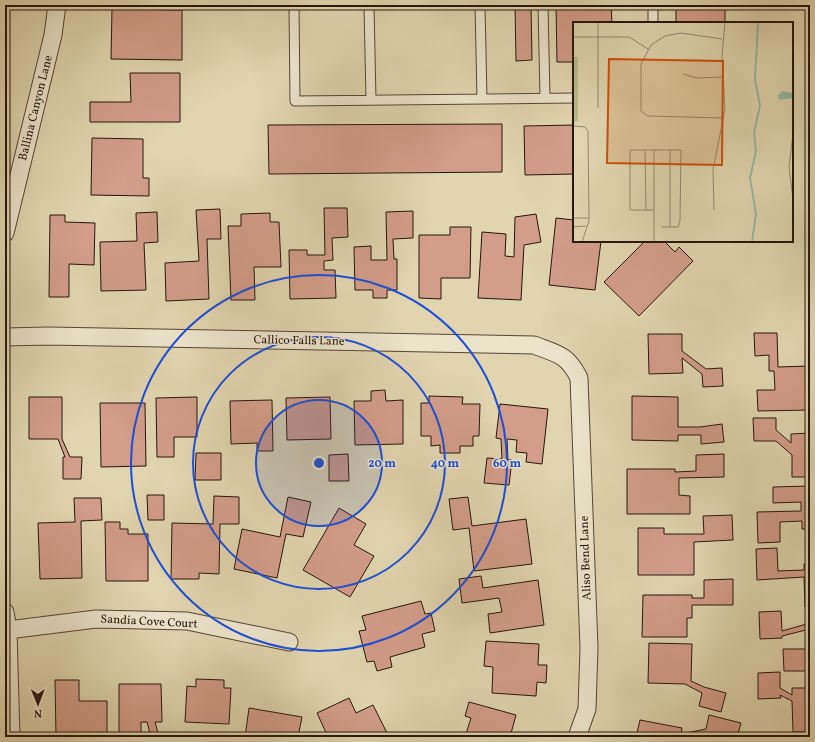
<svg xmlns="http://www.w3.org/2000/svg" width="815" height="742" viewBox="0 0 815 742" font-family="Vollkorn,serif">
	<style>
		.building { fill: #d29d89; stroke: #27150c }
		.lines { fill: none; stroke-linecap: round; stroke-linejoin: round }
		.lane-casing { stroke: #554535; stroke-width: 11 }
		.street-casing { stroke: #554535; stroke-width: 19 }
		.lane { stroke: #ebe4cb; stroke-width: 9 }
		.street { stroke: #ebe4cb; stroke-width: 17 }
		.ring { fill: none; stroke: #1d4ed8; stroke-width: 2 }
		.labels { text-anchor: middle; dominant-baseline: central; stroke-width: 3; stroke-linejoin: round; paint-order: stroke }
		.street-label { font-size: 12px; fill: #27150c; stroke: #ebe4cb }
		.inset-river { fill: none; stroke: #95b9a5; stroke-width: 2 }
		.inset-road { fill: none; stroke: #96886e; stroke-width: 1 }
		.view { fill: #cb4f0c; fill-opacity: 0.15; stroke: #cb4f0c; stroke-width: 2 }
		.inset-edge { fill: none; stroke: #27150c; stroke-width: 2 }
		.centre { fill: #1d4ed8; stroke: #ebe4cb; stroke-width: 2 }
		.ring-label { font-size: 12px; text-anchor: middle; font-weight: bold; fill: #1d4ed8; stroke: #ebe4cb; stroke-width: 3; stroke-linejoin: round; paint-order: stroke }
	</style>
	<rect width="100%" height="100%" fill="#e0d5af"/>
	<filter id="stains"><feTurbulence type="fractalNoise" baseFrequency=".005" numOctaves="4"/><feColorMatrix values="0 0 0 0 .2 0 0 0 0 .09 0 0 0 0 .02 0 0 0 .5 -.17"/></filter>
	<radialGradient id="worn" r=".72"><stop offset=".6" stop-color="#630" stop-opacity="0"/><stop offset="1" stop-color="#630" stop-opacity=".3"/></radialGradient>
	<path class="building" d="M 315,5 L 360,5 L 360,6 L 315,7 Z
		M 515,5 L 531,5 L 532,60 L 516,61 Z
		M 556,5 L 611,5 L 612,23 L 574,23 L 574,62 L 557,62 Z
		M 676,5 L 725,5 L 725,23 L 676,23 Z
		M 112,9 L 182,10 L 182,60 L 111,59 Z
		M 130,73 L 180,73 L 180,122 L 90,122 L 90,102 L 131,102 Z
		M 502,124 L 502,172 L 269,174 L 268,125 Z
		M 574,125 L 574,174 L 525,175 L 524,126 Z
		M 92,138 L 143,139 L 143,178 L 149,178 L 149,196 L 91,195 Z
		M 324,208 L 347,208 L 348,237 L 332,238 L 333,260 L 324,261 L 324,270 L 335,270 L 336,298 L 290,299 L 289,250 L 307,250 L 307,255 L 325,255 Z
		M 220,209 L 221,239 L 207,239 L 209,299 L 166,301 L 165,263 L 199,261 L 196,210 Z
		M 413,211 L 413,238 L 393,239 L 394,259 L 397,259 L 397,290 L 387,290 L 387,298 L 373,298 L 373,290 L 355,290 L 354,247 L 371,246 L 371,260 L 387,260 L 386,212 Z
		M 157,212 L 158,242 L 144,243 L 146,290 L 101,291 L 100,242 L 137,241 L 136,213 Z
		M 270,213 L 270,222 L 279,222 L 281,267 L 254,267 L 255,300 L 231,300 L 228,226 L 241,226 L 241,214 Z
		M 536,214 L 541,242 L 524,245 L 521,300 L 478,298 L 482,232 L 506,234 L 505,256 L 514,257 L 515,217 Z
		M 50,215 L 65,215 L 65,222 L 95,223 L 94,265 L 69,264 L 69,297 L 49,297 Z
		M 556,218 L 574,220 L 574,241 L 601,241 L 595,290 L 549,285 Z
		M 450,227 L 471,227 L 470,278 L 441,278 L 441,299 L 419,298 L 419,235 L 450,235 Z
		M 645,241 L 664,241 L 675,252 L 679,247 L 693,261 L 639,316 L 604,282 Z
		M 754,333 L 777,333 L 778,367 L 810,366 L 810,410 L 758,411 L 757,390 L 775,390 L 774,371 L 769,371 L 769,355 L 755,356 Z
		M 648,334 L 682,334 L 682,351 L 706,369 L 722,368 L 723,386 L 703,387 L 702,374 L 682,358 L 683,373 L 649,374 Z
		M 385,390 L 386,401 L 403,400 L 403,444 L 355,445 L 354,401 L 371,401 L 371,391 Z
		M 429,396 L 463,397 L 462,404 L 480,404 L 479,436 L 473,436 L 473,446 L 460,446 L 460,453 L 440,453 L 440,445 L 431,446 L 431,436 L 421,436 L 421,403 L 429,403 Z
		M 632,396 L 678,397 L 678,427 L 700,427 L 722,424 L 724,442 L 701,444 L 701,435 L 678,435 L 678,441 L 632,440 Z
		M 29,397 L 62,397 L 62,439 L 70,457 L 82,457 L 81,479 L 63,479 L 63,457 L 65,457 L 58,439 L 29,439 Z
		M 197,397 L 197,437 L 174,437 L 174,457 L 157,457 L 156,398 Z
		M 330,397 L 331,439 L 287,440 L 286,398 Z
		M 272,400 L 273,451 L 257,451 L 257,443 L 231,444 L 230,401 Z
		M 100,403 L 145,403 L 146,466 L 101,467 Z
		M 500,404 L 548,409 L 542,464 L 526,462 L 527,453 L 516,452 L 517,440 L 507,439 L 508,460 L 512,460 L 509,485 L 484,483 L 487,458 L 502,459 L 501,439 L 496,438 Z
		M 753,418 L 776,418 L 776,430 L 791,443 L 791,434 L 810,433 L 810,477 L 792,477 L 792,455 L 776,441 L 754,441 Z
		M 196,453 L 221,453 L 221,480 L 195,480 Z
		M 348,454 L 349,481 L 329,481 L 329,455 Z
		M 724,454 L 724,477 L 679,478 L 679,495 L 690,496 L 690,514 L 627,514 L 627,469 L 675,469 L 675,472 L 696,471 L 696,455 Z
		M 810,486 L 810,529 L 802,529 L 802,521 L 780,522 L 780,542 L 758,543 L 757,512 L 801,511 L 801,502 L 773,503 L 773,487 Z
		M 147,495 L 164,495 L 164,520 L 148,520 Z
		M 214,496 L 239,497 L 239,524 L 220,524 L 219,574 L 199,573 L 199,579 L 171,579 L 172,523 L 213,524 Z
		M 288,497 L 311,502 L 303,537 L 286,534 L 277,578 L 234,569 L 242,529 L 280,537 Z
		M 468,497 L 472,526 L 526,519 L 532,564 L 474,571 L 469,528 L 453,530 L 449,499 Z
		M 74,498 L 101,498 L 102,520 L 81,521 L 82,578 L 40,579 L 38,523 L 75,522 Z
		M 339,508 L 366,524 L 354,545 L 374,556 L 350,597 L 303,570 Z
		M 732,515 L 733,540 L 694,542 L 694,575 L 638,575 L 638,528 L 664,528 L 664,534 L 704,534 L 703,516 Z
		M 105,522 L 120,522 L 120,529 L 128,529 L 128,534 L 148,534 L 148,581 L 106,581 Z
		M 777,548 L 778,571 L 804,570 L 804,564 L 810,563 L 810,607 L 805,607 L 804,577 L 757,580 L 756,549 Z
		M 481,576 L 483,588 L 538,580 L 544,625 L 490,633 L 488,614 L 502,612 L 499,598 L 462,603 L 459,579 Z
		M 733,579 L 733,605 L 692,605 L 692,618 L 687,618 L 687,637 L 642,637 L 643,595 L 692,595 L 692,598 L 704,598 L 704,580 Z
		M 421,601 L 425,614 L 431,613 L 435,631 L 422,634 L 425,647 L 390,657 L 392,667 L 377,671 L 374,661 L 367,662 L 359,631 L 366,630 L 362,616 Z
		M 781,611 L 782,631 L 810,623 L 810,671 L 784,671 L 783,649 L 807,649 L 806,630 L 782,636 L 782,638 L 760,639 L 759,612 Z
		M 486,641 L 539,644 L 538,665 L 547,665 L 546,683 L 537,682 L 536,696 L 492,693 L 493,667 L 484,666 Z
		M 649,643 L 692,644 L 691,681 L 704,687 L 726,693 L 721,712 L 699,706 L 702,693 L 685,684 L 648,683 Z
		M 780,672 L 780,688 L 792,695 L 792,688 L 810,688 L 810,732 L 793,732 L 792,701 L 780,695 L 781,698 L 758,699 L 758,673 Z
		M 196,679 L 224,680 L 224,688 L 231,688 L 229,724 L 185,722 L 187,686 L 196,687 Z
		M 55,680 L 79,680 L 79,701 L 107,701 L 107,737 L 56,737 Z
		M 119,684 L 161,684 L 162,722 L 155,722 L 159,737 L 151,737 L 147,722 L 141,722 L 141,737 L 119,737 Z
		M 349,698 L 356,713 L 373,705 L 389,737 L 328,737 L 317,713 Z
		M 469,702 L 516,715 L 510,737 L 465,737 L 471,718 L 465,716 Z
		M 249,708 L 302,717 L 298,737 L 245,737 Z
		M 709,715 L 741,723 L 737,737 L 636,737 L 640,720 L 682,728 L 681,734 L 706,729 Z"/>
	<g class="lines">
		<defs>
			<path id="lane" d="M 294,5 L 295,101 L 574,98
				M 369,5 L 371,100
				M 480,5 L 482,99
				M 543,5 L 545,98
				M 653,5 L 653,23"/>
			<path id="street" d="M 5,233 L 53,35 L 57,5
				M 5,337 L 48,336 L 534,345 C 557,354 567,354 579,378 L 589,648 L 587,709 L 577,737
				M 5,612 L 8,630 L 11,737
				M 8,630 L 96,619 L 187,621 L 289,642"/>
		</defs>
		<use href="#lane" class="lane-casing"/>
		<use href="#street" class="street-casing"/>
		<use href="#lane" class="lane"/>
		<use href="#street" class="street"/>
	</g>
	<circle cx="319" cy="463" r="63" fill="#1d4ed8" fill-opacity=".12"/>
	<g class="ring">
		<circle cx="319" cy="463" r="63"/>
		<circle cx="319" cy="463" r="126"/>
		<circle cx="319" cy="463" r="188"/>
	</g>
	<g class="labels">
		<g class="street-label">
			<text transform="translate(36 108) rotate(-76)">Ballina Canyon Lane</text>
			<text transform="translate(299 341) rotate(1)">Callico Falls Lane</text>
			<text transform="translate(586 558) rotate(-92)">Aliso Bend Lane</text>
			<text transform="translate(149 622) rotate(3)">Sandia Cove Court</text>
		</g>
	</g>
	<g transform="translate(573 22)">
		<rect width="220" height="220" fill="#e0d5af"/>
		<path d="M 0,35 L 5,35 L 5,99 L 0,100 Z" fill="#b4bd8a"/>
		<path d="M 209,69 L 220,71 L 220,76 L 206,78 L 205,73 Z" fill="#95b9a5"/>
		<path class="inset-river" d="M 179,220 L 183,192 L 177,156 L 183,129 L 181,111 L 187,83 L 182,58 L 185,0"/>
		<path class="inset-road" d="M 0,15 L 56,15 L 75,27M 149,17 L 108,11 L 92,14 L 78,23 L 68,42 L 68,89 L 75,94 L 151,96M 110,52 L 124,56 L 149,55M 25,86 L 25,0M 0,104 L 12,105 L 15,109 L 16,199 L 9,220M 220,112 L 216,145 L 220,177M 72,128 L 73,188M 97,128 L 97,205M 81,188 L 57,188 L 57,128 L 108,128 L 107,199 L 105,205 L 89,205M 141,188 L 140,148 L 152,87 L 149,34 L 152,0M 0,196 L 16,196M 0,205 L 13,204M 81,220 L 81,128"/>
		<path class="view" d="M 36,37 L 150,39 L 149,143 L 34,141 Z"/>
		<rect width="220" height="220" class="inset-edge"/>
	</g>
	<circle cx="319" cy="463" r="6" class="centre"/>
	<g class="ring-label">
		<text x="382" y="467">20 m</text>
		<text x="445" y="467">40 m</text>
		<text x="507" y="467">60 m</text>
	</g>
	<rect width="815" height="742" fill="none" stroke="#e0d5af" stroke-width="20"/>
	<rect x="6" y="6" width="803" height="730" fill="none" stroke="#27150c" stroke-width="2"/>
	<rect x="10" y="10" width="795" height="722" fill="none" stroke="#27150c"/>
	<g transform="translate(38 704) rotate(179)" stroke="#ebe4cb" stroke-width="3" paint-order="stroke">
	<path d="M0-3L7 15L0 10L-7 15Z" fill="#27150c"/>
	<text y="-6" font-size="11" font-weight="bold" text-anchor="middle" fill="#27150c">N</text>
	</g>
	<rect width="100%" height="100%" filter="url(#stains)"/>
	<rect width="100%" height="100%" fill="url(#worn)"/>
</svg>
